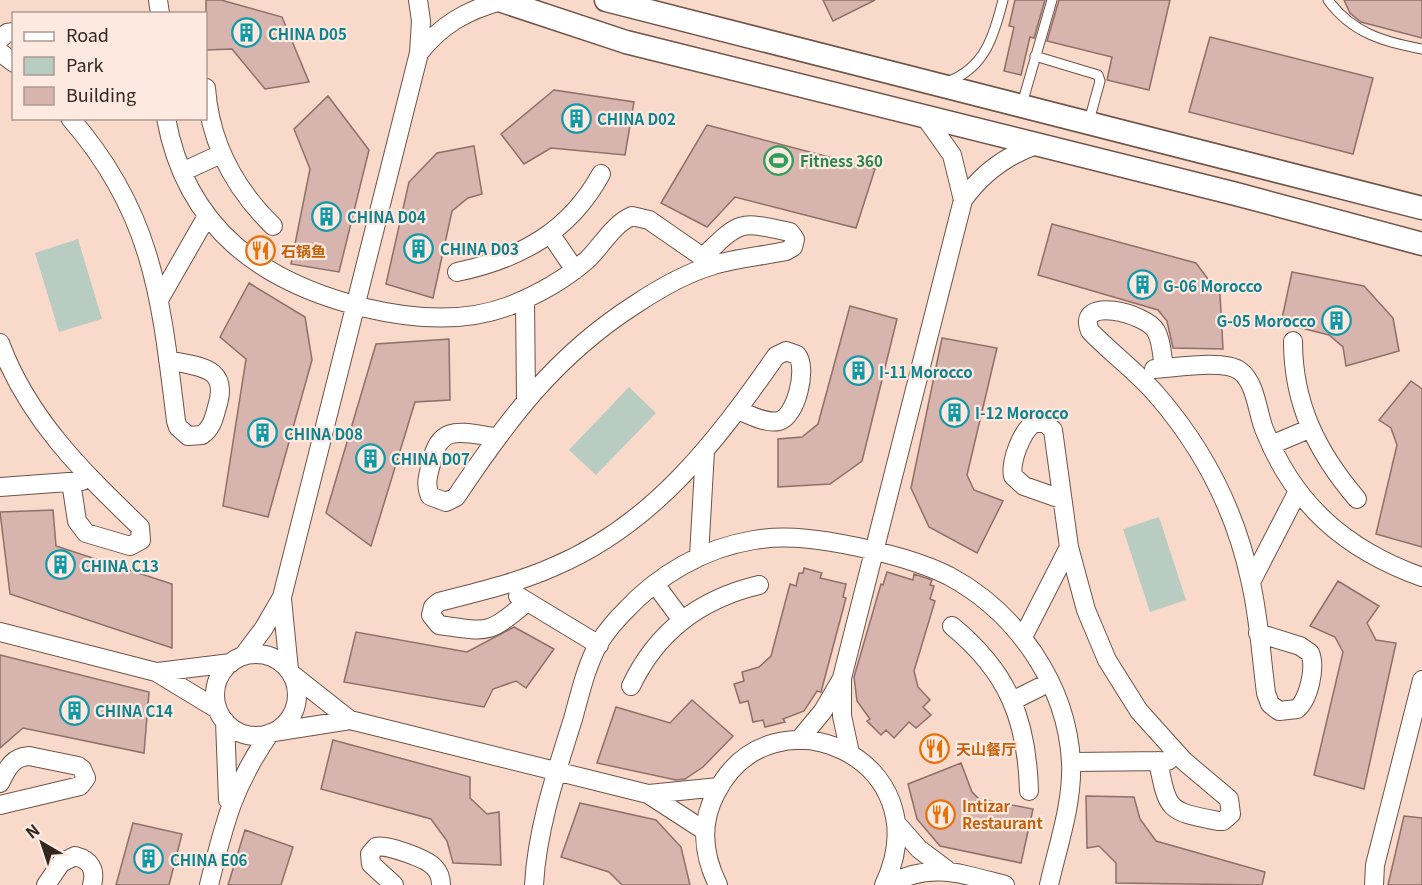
<svg xmlns="http://www.w3.org/2000/svg" width="1422" height="885" viewBox="0 0 1422 885" font-family="Georgia,'Noto Sans SC',serif">
	<style>
		.green { fill: #b9ccc1 }
		.building { fill: #d7b4ad; stroke: #8f6f68; stroke-width: 1.5 }
		.lines { fill: none; stroke-linecap: round; stroke-linejoin: round }
		.service-casing { stroke: #6e5347; stroke-width: 11 }
		.minor-casing { stroke: #6e5347; stroke-width: 20 }
		.tertiary-casing { stroke: #6e5347; stroke-width: 25 }
		.service { stroke: #fff; stroke-width: 9 }
		.minor { stroke: #fff; stroke-width: 18 }
		.tertiary { stroke: #fff; stroke-width: 22 }
		.labels { text-anchor: middle; dominant-baseline: central; stroke-width: 4.5; stroke-linejoin: round; paint-order: stroke }
		.culture-label { font-size: 15px; font-weight: bold; fill: #0d838f; stroke: #fde9e0; text-anchor: start }
		.leisure-label { font-size: 15px; font-weight: bold; fill: #27864d; stroke: #fde9e0; text-anchor: start }
		.food-label { font-size: 15px; font-weight: bold; fill: #c56008; stroke: #fde9e0; text-anchor: start }
	</style>
	<rect width="100%" height="100%" fill="#f9d9ca"/>
	<path class="green" d="M 78,239 L 102,319 L 59,332 L 35,253 Z
		M 629,387 L 656,413 L 596,475 L 569,450 Z
		M 1159,517 L 1186,600 L 1150,612 L 1123,529 Z"/>
	<path class="building" d="M 206,0 L 221,0 L 282,17 L 309,82 L 265,89 L 232,49 L 206,50 Z
		M 823,0 L 875,0 L 833,21 Z
		M 1015,0 L 1045,0 L 1034,38 L 1030,37 L 1021,75 L 1004,71 L 1014,27 L 1009,26 Z
		M 1059,0 L 1170,0 L 1149,90 L 1107,80 L 1112,57 L 1047,41 Z
		M 1344,0 L 1422,0 L 1422,38 L 1361,22 L 1350,13 Z
		M 1210,37 L 1373,78 L 1353,154 L 1189,112 Z
		M 554,90 L 634,102 L 625,155 L 551,148 L 524,164 L 501,134 Z
		M 328,96 L 369,150 L 339,272 L 291,264 L 310,169 L 294,129 Z
		M 707,125 L 875,169 L 856,228 L 735,197 L 707,227 L 661,203 Z
		M 474,146 L 482,194 L 468,198 L 452,211 L 433,298 L 386,284 L 409,182 L 437,153 Z
		M 1052,224 L 1196,263 L 1220,295 L 1223,349 L 1173,348 L 1167,321 L 1158,310 L 1038,275 Z
		M 1292,272 L 1364,286 L 1393,318 L 1399,351 L 1346,366 L 1343,347 L 1329,335 L 1281,323 Z
		M 249,283 L 305,317 L 312,360 L 268,517 L 223,506 L 246,359 L 220,337 Z
		M 850,306 L 897,319 L 862,461 L 830,484 L 778,487 L 778,439 L 802,437 L 818,424 Z
		M 942,338 L 997,348 L 967,475 L 974,490 L 1003,501 L 977,553 L 929,527 L 911,488 Z
		M 449,339 L 450,400 L 415,402 L 371,546 L 326,513 L 376,344 Z
		M 1411,381 L 1422,389 L 1422,547 L 1376,534 L 1397,445 L 1391,428 L 1379,420 Z
		M 53,510 L 56,546 L 172,584 L 172,648 L 10,594 L 0,512 Z
		M 804,568 L 822,573 L 820,578 L 846,584 L 843,597 L 846,598 L 821,692 L 817,691 L 804,711 L 783,719 L 785,722 L 765,727 L 763,720 L 753,722 L 748,701 L 740,703 L 734,684 L 744,681 L 742,672 L 759,667 L 771,656 L 790,584 L 796,586 L 799,573 L 803,573 Z
		M 887,572 L 913,580 L 914,574 L 932,580 L 930,585 L 934,586 L 930,599 L 935,601 L 914,671 L 918,687 L 930,700 L 923,707 L 931,715 L 916,728 L 909,722 L 894,738 L 886,730 L 881,735 L 867,721 L 870,719 L 857,701 L 854,677 L 881,584 L 883,585 Z
		M 1338,581 L 1379,606 L 1367,623 L 1376,640 L 1396,643 L 1364,789 L 1314,775 L 1343,652 L 1335,637 L 1310,626 Z
		M 514,627 L 554,649 L 526,688 L 516,681 L 493,689 L 484,707 L 344,682 L 356,632 L 467,652 Z
		M 0,655 L 149,692 L 144,753 L 23,728 L 0,748 Z
		M 692,700 L 733,736 L 703,767 L 685,779 L 676,780 L 597,763 L 616,707 L 670,723 Z
		M 333,740 L 470,777 L 470,798 L 487,814 L 499,812 L 501,865 L 453,863 L 447,841 L 431,819 L 321,789 Z
		M 961,763 L 972,792 L 979,799 L 1033,809 L 1021,863 L 940,846 L 917,819 L 908,784 Z
		M 1086,796 L 1134,797 L 1140,819 L 1156,841 L 1265,872 L 1262,885 L 1116,883 L 1116,863 L 1099,846 L 1087,848 Z
		M 580,803 L 656,820 L 681,847 L 690,885 L 622,885 L 609,872 L 561,857 Z
		M 1404,816 L 1422,818 L 1422,885 L 1388,885 Z
		M 133,823 L 182,834 L 169,885 L 116,885 Z
		M 245,830 L 293,847 L 281,885 L 228,885 Z"/>
	<g class="lines">
		<defs>
			<path id="service" d="M 1328,0 C 1352,33 1384,42 1422,49
				M 1035,56 L 1098,75 L 1100,81 L 1089,121
				M 947,82 C 985,68 994,36 1003,0
				M 1022,104 L 1052,0"/>
			<path id="minor" d="M 158,0 L 160,14
				M 0,39 L 7,33 L 14,32
				M 0,52 L 14,63
				M 419,53 C 441,25 467,10 501,1
				M 206,88 C 210,143 234,188 273,226
				M 925,117 L 952,155 L 963,200
				M 70,118 C 154,214 161,300 176,421 L 178,427 L 188,436 L 202,435 C 212,428 214,418 217,407 C 230,366 199,367 168,360
				M 166,118 C 186,229 263,283 366,308 C 412,319 464,323 509,306 C 537,295 564,280 587,260 C 601,247 613,224 632,216 L 649,220 L 711,263
				M 182,172 L 221,154
				M 551,235 L 575,270
				M 457,272 C 520,259 570,231 601,174
				M 160,298 L 207,216
				M 525,299 L 526,399
				M 1293,341 C 1293,404 1317,452 1357,499
				M 0,343 C 28,419 83,472 140,527 L 141,540 L 130,546 L 86,533 L 77,521 L 71,482
				M 1164,368 C 1162,357 1162,341 1156,331 C 1146,313 1075,295 1090,331 C 1111,353 1136,371 1156,394 C 1203,448 1235,510 1250,579 C 1259,616 1261,655 1266,693 L 1270,704 L 1279,711 L 1297,709 C 1309,699 1316,667 1310,653 L 1300,646 L 1258,633
				M 1154,369 C 1174,368 1224,359 1240,371 C 1256,383 1257,411 1264,429 C 1294,505 1346,550 1422,577
				M 496,437 C 463,433 439,422 431,464 C 428,475 425,485 430,496 L 446,502 L 456,497 C 508,419 556,355 636,304 C 660,288 686,273 714,265 C 737,258 763,256 786,251 L 793,247 L 795,239 L 790,232 C 738,221 741,220 703,257
				M 1271,445 L 1309,429
				M 0,487 L 82,481
				M 1061,499 L 1024,486 L 1013,476 C 1010,461 1022,431 1034,423 L 1045,423 L 1053,430 L 1069,547 L 1086,610 L 1107,660 L 1139,711 L 1184,761 L 1229,799 L 1231,814 L 1223,821 L 1218,821 C 1168,811 1168,812 1158,761
				M 699,556 L 705,451
				M 1251,582 L 1297,493
				M 655,584 L 681,619
				M 518,596 L 599,645
				M 282,599 L 289,670
				M 527,602 C 487,635 490,632 439,625 L 431,615 L 433,607 L 439,602 C 477,592 517,583 553,567 C 653,525 716,442 776,356 L 786,351 L 797,355 C 808,368 796,417 779,421 C 766,424 750,415 738,410
				M 952,626 C 1008,672 1027,719 1029,791
				M 0,632 L 156,672 L 217,709
				M 1023,637 L 1069,547
				M215 695a41 41 0 1 1 82 0a41 41 0 1 1-82 0Z
				M 243,656 L 264,628 L 282,597 L 419,53 L 421,21 L 418,0
				M 158,672 L 231,663
				M 293,675 L 350,720
				M 631,686 C 657,631 700,599 759,585
				M 1014,700 L 1050,682
				M 225,721 L 228,800
				M 274,732 L 350,720 L 648,794 L 705,831
				M 799,740 L 823,711 L 841,680
				M 850,753 L 842,716 L 842,678 L 963,200 C 982,173 1005,156 1036,145
				M 1071,762 L 1168,761
				M 0,783 C 7,769 12,757 29,756 L 78,766 L 82,769 L 86,778 L 80,786 L 0,805
				M 649,794 L 719,787
				M 897,824 L 919,849 L 947,870
				M 46,885 L 61,863 L 75,856 C 91,860 96,870 92,885
				M 209,885 C 224,824 233,786 270,733
				M 394,885 L 371,864 L 370,854 L 376,847 C 387,844 427,859 434,867 C 439,872 441,878 441,885
				M 534,885 C 537,829 556,773 573,719 C 580,694 586,666 599,643 C 606,632 615,621 624,612 C 658,575 704,548 754,540 C 788,534 824,540 858,547 C 889,554 921,562 949,576 C 1016,612 1067,684 1071,762 C 1073,803 1058,845 1049,885
				M 718,885 C 703,855 700,823 716,793 C 772,683 944,759 884,885
				M 887,885 C 931,862 959,873 1005,885
				M 1374,885 L 1375,865 L 1422,680"/>
			<path id="tertiary" d="M 499,0 L 626,42 L 1236,194 L 1422,244
				M 606,0 L 1422,208"/>
		</defs>
		<use href="#service" class="service-casing"/>
		<use href="#minor" class="minor-casing"/>
		<use href="#tertiary" class="tertiary-casing"/>
		<use href="#service" class="service"/>
		<use href="#minor" class="minor"/>
		<use href="#tertiary" class="tertiary"/>
	</g>
	<defs>
		<symbol id="building-ring" viewBox="-11 -11 22 22"><circle r="9.5" fill="#fde9e0" stroke="#0f9aa8" stroke-width="1.5"/><path d="M-4-6H4V6H1V3H-1V6H-4ZM-2.5-4.3h1.7v1.8h-1.7ZM.8-4.3h1.7v1.8H.8ZM-2.5-1h1.7V.8h-1.7ZM.8-1h1.7V.8H.8Z" fill="#0f9aa8"/></symbol>
		<symbol id="stadium-ring" viewBox="-11 -11 22 22"><circle r="9.5" fill="#fde9e0" stroke="#2e9e5b" stroke-width="1.5"/><path d="M0-5a6.5 5 0 1 0 0 10a6.5 5 0 1 0 0-10ZM-3.5-1.8h7v3.6h-7Z" fill="#2e9e5b"/></symbol>
		<symbol id="restaurant-ring" viewBox="-11 -11 22 22"><circle r="9.5" fill="#fde9e0" stroke="#e8710a" stroke-width="1.5"/><path d="M-5-6h1v4h1v-4h1v4h1v-4h1v5L-1.5 .5V6h-2V.5L-5-1ZM5-6V6H3V1.5H1.5Q1.5-4 5-6Z" fill="#e8710a"/></symbol>
	</defs>
	<g fill-rule="evenodd">
		<use href="#building-ring" x="230" y="16" width="33" height="33"/>
		<use href="#building-ring" x="560" y="102" width="33" height="33"/>
		<use href="#stadium-ring" x="762" y="144" width="33" height="33"/>
		<use href="#building-ring" x="310" y="200" width="33" height="33"/>
		<use href="#building-ring" x="402" y="232" width="33" height="33"/>
		<use href="#restaurant-ring" x="244" y="234" width="33" height="33"/>
		<use href="#building-ring" x="1126" y="268" width="33" height="33"/>
		<use href="#building-ring" x="1320" y="304" width="33" height="33"/>
		<use href="#building-ring" x="842" y="354" width="33" height="33"/>
		<use href="#building-ring" x="938" y="396" width="33" height="33"/>
		<use href="#building-ring" x="246" y="416" width="33" height="33"/>
		<use href="#building-ring" x="354" y="442" width="33" height="33"/>
		<use href="#building-ring" x="44" y="548" width="33" height="33"/>
		<use href="#building-ring" x="58" y="694" width="33" height="33"/>
		<use href="#restaurant-ring" x="918" y="732" width="33" height="33"/>
		<use href="#restaurant-ring" x="924" y="798" width="33" height="33"/>
		<use href="#building-ring" x="132" y="842" width="33" height="33"/>
	</g>
	<g class="labels">
		<g class="culture-label">
			<text x="268" y="33">CHINA D05</text>
			<text x="597" y="118">CHINA D02</text>
			<text x="347" y="216">CHINA D04</text>
			<text x="440" y="248">CHINA D03</text>
			<text x="1163" y="285">G-06 Morocco</text>
			<text x="1316" y="320" text-anchor="end">G-05 Morocco</text>
			<text x="879" y="371">I-11 Morocco</text>
			<text x="975" y="412">I-12 Morocco</text>
			<text x="284" y="433">CHINA D08</text>
			<text x="391" y="458">CHINA D07</text>
			<text x="81" y="565">CHINA C13</text>
			<text x="95" y="710">CHINA C14</text>
			<text x="170" y="859">CHINA E06</text>
		</g>
		<g class="leisure-label">
			<text x="800" y="160">Fitness 360</text>
		</g>
		<g class="food-label">
			<text x="281" y="250">石锅鱼</text>
			<text x="956" y="748">天山餐厅</text>
			<text x="962" y="805">Intizar<tspan x="962" dy="17">Restaurant</tspan></text>
		</g>
	</g>
	<rect x="12" y="12" width="195" height="108" fill="#fde9e0" stroke="#ac9b93" stroke-width="1.5"/>
	<rect x="24" y="32" width="30" height="9" fill="#ffffff" stroke="#ac9b93" stroke-width="1.5"/>
	<text x="66" y="42" font-size="18" fill="#322620">Road</text>
	<rect x="24" y="57" width="30" height="18" fill="#b9ccc1" stroke="#ac9b93" stroke-width="1.5"/>
	<text x="66" y="72" font-size="18" fill="#322620">Park</text>
	<rect x="24" y="87" width="30" height="18" fill="#d7b4ad" stroke="#ac9b93" stroke-width="1.5"/>
	<text x="66" y="102" font-size="18" fill="#322620">Building</text>
	<g transform="translate(42 843) rotate(321)" stroke="#fde9e0" stroke-width="4.5" paint-order="stroke">
	<path d="M0-4.5L10 22L0 15L-10 22Z" fill="#322620"/>
	<text y="-9" font-size="16" font-weight="bold" text-anchor="middle" fill="#322620">N</text>
	</g>
</svg>
